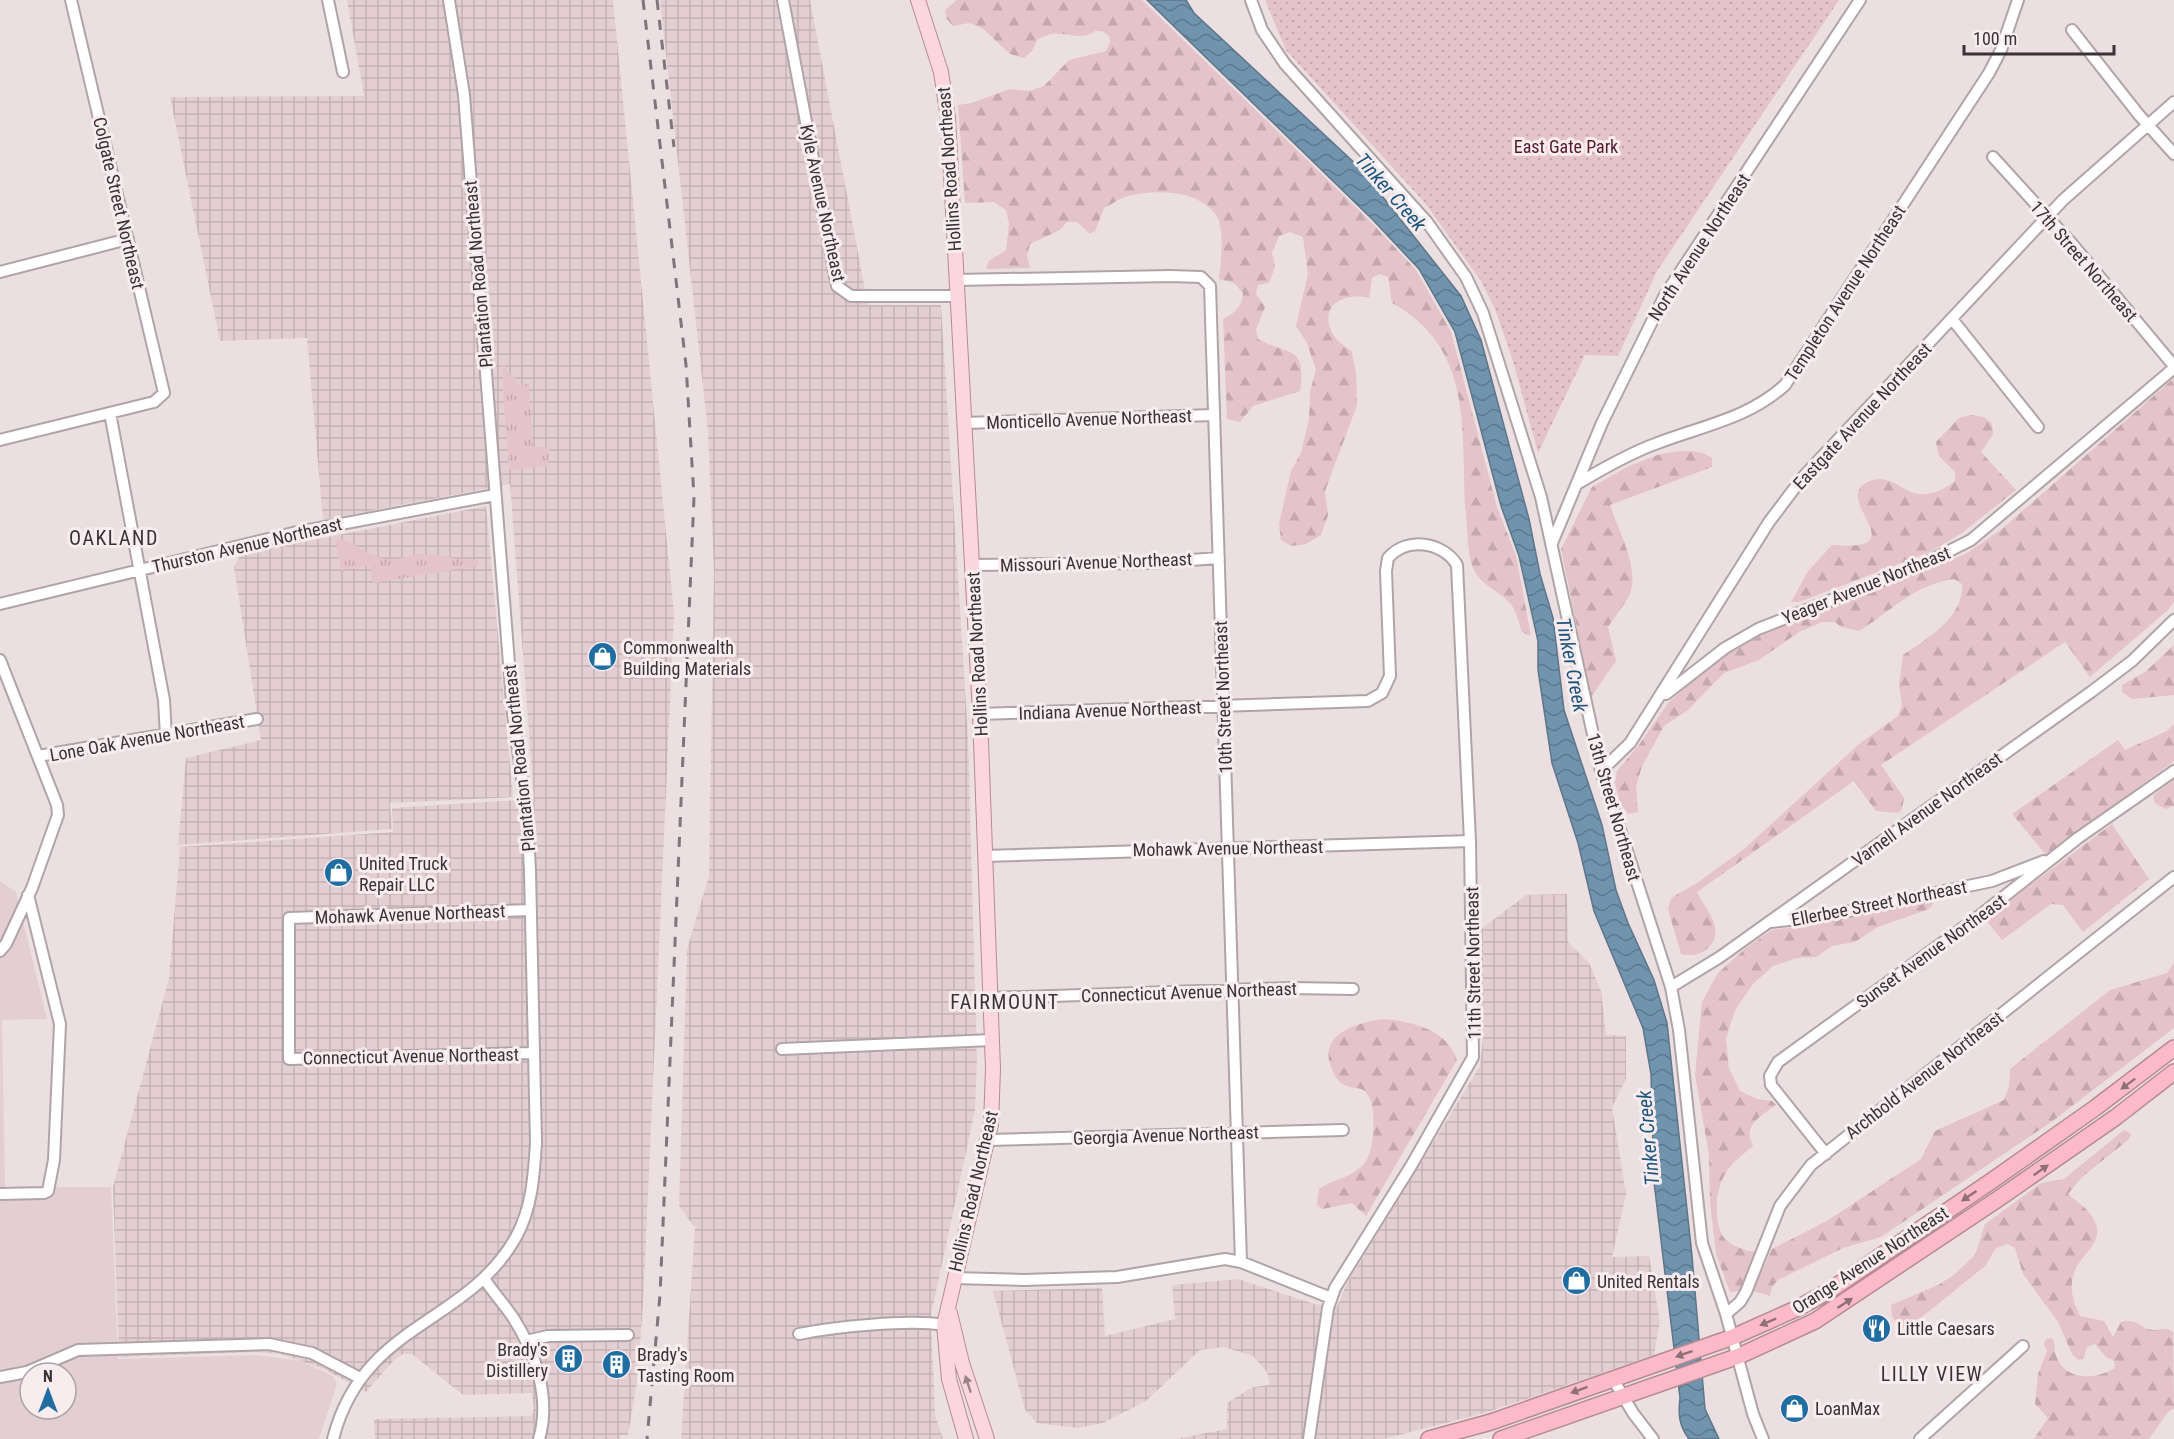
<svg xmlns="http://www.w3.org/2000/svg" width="2174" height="1439" viewBox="0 0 2174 1439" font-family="'Roboto Condensed',sans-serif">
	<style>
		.built { fill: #e3cfd3; fill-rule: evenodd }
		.industrial { fill: url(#industrial-grid) }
		.grass { fill: url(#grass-tufts) }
		.forest { fill: url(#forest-firs) }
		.park { fill: url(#park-dots) }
		.water { fill: url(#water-waves); stroke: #5f7689; stroke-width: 1.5 }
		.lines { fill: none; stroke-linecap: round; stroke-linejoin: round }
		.minor-casing { stroke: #b0a4a6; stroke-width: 14 }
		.major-casing { stroke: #b68b94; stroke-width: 16 }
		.highway-casing { stroke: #b68b94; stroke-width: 18 }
		.minor { stroke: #fff; stroke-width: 10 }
		.major { stroke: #fcd6de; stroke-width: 14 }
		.highway { stroke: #fabac8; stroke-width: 15 }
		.rail { stroke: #7e7678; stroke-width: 3; stroke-dasharray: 10 10; stroke-linecap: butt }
		.oneway { fill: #8f7077 }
		.oneway2 { fill: #9a8489 }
		.labels { text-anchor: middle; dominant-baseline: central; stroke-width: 6; stroke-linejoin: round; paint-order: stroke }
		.park-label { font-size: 18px; fill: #531a2c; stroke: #f8ecef }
		.street-label { font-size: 18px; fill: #383334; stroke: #f8ecef }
		.poi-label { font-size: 18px; fill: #383334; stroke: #f8ecef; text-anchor: start }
		.water-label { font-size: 20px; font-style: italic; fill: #1b557b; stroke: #f8ecef }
		.neighbourhood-label { font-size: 20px; letter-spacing: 1.5px; fill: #383334; stroke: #f8ecef }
	</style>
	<defs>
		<pattern id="industrial-grid" width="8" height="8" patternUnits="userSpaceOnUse" patternTransform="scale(1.5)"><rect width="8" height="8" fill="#e3cfd3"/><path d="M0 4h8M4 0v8" fill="none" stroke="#c4b2b6"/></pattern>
		<pattern id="grass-tufts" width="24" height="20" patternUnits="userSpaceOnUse" patternTransform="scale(1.5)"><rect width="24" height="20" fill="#e5c3ca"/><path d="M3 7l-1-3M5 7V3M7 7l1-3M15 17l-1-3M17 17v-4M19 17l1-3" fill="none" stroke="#c5a8ae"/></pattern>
		<pattern id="forest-firs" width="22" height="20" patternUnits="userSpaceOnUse" patternTransform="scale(1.5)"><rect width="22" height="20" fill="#e5c3ca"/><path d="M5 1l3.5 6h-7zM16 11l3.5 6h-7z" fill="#c5a8ae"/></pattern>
		<pattern id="park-dots" width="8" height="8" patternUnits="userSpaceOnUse" patternTransform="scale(1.5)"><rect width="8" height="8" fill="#e5c3ca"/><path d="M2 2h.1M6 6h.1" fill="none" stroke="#c5a8ae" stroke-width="1.8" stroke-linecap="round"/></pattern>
		<pattern id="water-waves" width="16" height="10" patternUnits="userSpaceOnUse" patternTransform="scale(1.5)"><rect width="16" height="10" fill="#7093ae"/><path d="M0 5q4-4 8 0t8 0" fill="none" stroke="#5d798e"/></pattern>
	</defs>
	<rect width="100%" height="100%" fill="#ebdfe1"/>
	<path class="built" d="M 0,881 L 16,892 L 47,1019 L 2,1020 L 5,1187 L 111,1187 L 118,1359 L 257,1355 L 301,1361 L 333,1376 L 337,1384 L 319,1439 L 0,1439 ZM 30,1373 L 66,1373 L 66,1409 L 30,1409 Z"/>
	<path class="industrial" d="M 347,0 L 613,0 L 674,613 L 643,1305 L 637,1382 L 628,1435 L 621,1435 L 620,1439 L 375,1439 L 374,1419 L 532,1416 L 534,1408 L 532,1393 L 463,1395 L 412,1354 L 403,1354 L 394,1360 L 366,1392 L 322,1368 L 280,1354 L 256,1352 L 119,1357 L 113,1187 L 169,978 L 180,847 L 393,832 L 392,808 L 534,799 L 510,484 L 323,520 L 307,338 L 220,341 L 170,97 L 364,96 Z
		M 660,0 L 810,0 L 868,305 L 941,305 L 968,737 L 977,1059 L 975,1110 L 931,1315 L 935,1415 L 943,1439 L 681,1439 L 695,1228 L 679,1206 L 687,949 L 709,876 L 714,573 L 708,431 Z
		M 486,506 L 513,797 L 390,803 L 392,829 L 178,845 L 186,758 L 261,740 L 234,567 L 241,554 Z
		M 1567,894 L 1568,942 L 1589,963 L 1601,991 L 1606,1035 L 1626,1036 L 1626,1079 L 1612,1107 L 1626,1194 L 1612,1257 L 1649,1256 L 1660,1322 L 1654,1355 L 1488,1412 L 1384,1439 L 1176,1439 L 1227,1429 L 1227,1403 L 1253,1387 L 1270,1385 L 1267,1372 L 1253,1356 L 1224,1347 L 1200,1350 L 1146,1401 L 1103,1423 L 1078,1428 L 1037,1423 L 1025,1410 L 993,1291 L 1102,1288 L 1105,1336 L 1175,1319 L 1172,1285 L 1238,1279 L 1314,1304 L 1337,1307 L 1346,1285 L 1480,1066 L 1483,1038 L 1481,929 L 1526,895 Z"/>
	<path class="grass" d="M 501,365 L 505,365 L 508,373 L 516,378 L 517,385 L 529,384 L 533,447 L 550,447 L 548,466 L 509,470 Z
		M 335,539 C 354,540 364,554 381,558 C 396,562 408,555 422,554 C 441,554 458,561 478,560 L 478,566 L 373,583 L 370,566 L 341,570 Z"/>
	<path class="forest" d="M 957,0 L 1142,0 L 1370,221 L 1416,270 L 1451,332 L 1497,507 L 1516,556 L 1531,636 L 1522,632 C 1519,624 1517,613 1512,606 C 1503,593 1483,586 1475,572 C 1468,561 1468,540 1467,528 C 1458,444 1481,352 1392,303 L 1388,277 L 1379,274 L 1372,278 L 1369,298 C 1349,293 1321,301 1330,328 C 1333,338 1343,345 1352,352 L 1356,374 L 1357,405 L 1325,491 L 1328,515 L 1321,535 L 1306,544 L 1291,546 L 1281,540 L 1279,524 L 1291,471 L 1301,453 L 1309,419 L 1310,392 L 1316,370 L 1307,343 L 1296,326 L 1308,274 L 1303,237 L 1290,232 L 1279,236 L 1272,253 L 1275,267 L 1269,283 L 1258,285 L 1256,294 L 1265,307 L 1256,330 L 1258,339 C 1288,355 1307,345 1300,391 L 1253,406 L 1240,422 L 1227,419 L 1223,319 C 1235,313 1242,307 1243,293 L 1234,283 L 1219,279 C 1221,263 1225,228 1216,215 C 1198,189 1152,189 1125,197 C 1118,199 1111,205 1104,208 L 1095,231 L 1090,234 L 1077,222 L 1067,222 L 1060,230 L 1030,244 L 1027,256 L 1030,268 L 986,269 L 989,261 L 1006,250 L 1009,224 L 1006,210 L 994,202 L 965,203 L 958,105 L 971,103 L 1010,89 L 1029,91 L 1044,86 L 1069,60 L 1106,51 L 1110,42 L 1109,36 L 1102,31 L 1095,31 C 1081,42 1067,31 1051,34 C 1046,35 1041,38 1037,40 L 1032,51 L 1024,58 L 1010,54 L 982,28 L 969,23 L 953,26 L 946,18 L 945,10 Z
		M 2174,378 L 2174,602 L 2168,610 L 2090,677 L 2065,642 L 1881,765 L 1904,798 L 1902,809 L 1898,813 L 1876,811 L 1854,781 L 1697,892 C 1705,909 1727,931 1708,948 C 1699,956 1691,956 1681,954 L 1668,909 L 1671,898 L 1697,883 L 1744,849 L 1859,744 L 1898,716 L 1902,705 L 1899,685 L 1903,655 C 1927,638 1964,618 1962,584 L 1954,579 C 1913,585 1893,610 1859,631 L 1841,627 L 1835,622 L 1822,622 L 1799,632 L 1759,660 L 1724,673 L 1688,710 L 1664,726 L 1642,766 L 1636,787 L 1638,812 L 1628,814 L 1620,803 L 1615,783 L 1617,771 L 1639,745 L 1668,703 L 1687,686 L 1720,659 L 1772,629 L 1935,567 L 1967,553 L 2002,529 Z
		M 1972,415 L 1984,417 L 1992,424 L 1993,434 L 1981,452 L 2016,490 L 1962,533 L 1930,552 L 1799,602 L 1791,602 L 1808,571 L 1832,545 C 1923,553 1822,495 1873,480 C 1900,472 1911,515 1955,481 L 1955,472 L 1939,456 L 1936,442 L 1959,418 Z
		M 1681,451 C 1693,451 1702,451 1712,458 L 1712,467 L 1610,505 C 1618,530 1641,570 1629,596 C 1623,607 1614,617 1608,627 L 1616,661 L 1591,697 L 1561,549 L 1592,487 L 1629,466 L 1660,454 Z
		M 2174,645 L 2174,695 L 2132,699 L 2122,692 L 2122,685 L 2145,672 Z
		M 2174,724 L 2174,761 L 2046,855 L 2012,814 L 2118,740 L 2125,750 L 2167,731 Z
		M 2174,779 L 2174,806 L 2165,809 L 2155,803 L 2153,796 Z
		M 2112,824 L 2149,879 L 2083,932 L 2063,905 L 2051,904 L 2002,940 L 1985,919 Z
		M 1930,901 L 1934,903 L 1929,909 L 1878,927 L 1855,942 L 1832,946 L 1816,957 L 1797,958 L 1773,966 L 1753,984 L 1735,1010 L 1726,1039 L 1729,1068 L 1740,1091 L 1757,1099 L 1772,1101 L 1776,1105 C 1761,1116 1742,1125 1753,1146 C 1742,1155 1731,1163 1724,1176 C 1715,1191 1713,1224 1725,1239 C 1733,1247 1744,1250 1755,1252 L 1756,1257 L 1741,1291 L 1730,1292 L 1716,1254 L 1710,1203 L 1709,1155 L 1695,1075 L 1702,1002 L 1718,973 L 1746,948 L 1772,930 L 1828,922 Z
		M 2174,963 L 2174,1028 L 2054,1120 L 1881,1237 L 1843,1248 L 1778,1280 L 1772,1287 L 1770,1296 L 1753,1291 L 1772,1249 L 1827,1221 L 1921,1159 L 1935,1131 L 2004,1100 L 2009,1086 L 2010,1069 L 2110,990 L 2167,973 Z
		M 1382,1019 C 1411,1021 1447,1029 1457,1060 L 1366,1216 L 1352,1203 L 1322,1209 L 1317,1205 L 1319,1189 C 1333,1179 1351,1178 1363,1165 C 1375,1154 1377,1109 1368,1095 C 1362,1085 1354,1090 1344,1085 C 1337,1081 1334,1074 1331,1067 C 1318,1033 1358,1023 1382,1019 Z
		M 2124,1130 L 2131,1134 L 2128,1140 L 2082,1177 L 2068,1194 C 2077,1202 2088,1208 2094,1220 C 2112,1253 2050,1257 2080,1316 L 2104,1321 L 2113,1337 L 2121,1322 C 2136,1317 2141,1330 2154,1330 C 2162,1330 2165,1326 2173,1332 L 2174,1408 L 2168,1412 L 2149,1439 L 2034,1439 L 2048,1418 L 2035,1404 L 2038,1374 L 2047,1351 L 2044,1344 L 2046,1339 L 2052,1338 C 2056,1344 2054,1345 2055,1352 C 2062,1381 2094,1381 2115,1368 L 2114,1361 L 2106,1357 L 2095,1344 L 2087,1347 L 2083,1359 L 2078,1360 L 2072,1354 L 2058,1322 L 2023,1274 L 2015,1248 L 2008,1244 L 1996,1248 L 1985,1266 L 1907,1329 L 1898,1327 L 1892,1316 L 1891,1305 L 1938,1285 L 1954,1275 L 1975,1255 L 1985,1224 L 2041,1183 L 2064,1179 Z"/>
	<path class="park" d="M 1265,0 L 1839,0 L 1657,271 L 1618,356 L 1585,355 L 1538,453 L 1513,361 L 1495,309 L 1481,281 L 1425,203 L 1286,50 Z"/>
	<path class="water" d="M 1147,0 L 1186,0 L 1194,13 L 1360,168 L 1461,296 L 1481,340 L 1529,519 L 1540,574 L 1553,618 L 1564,710 L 1602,825 L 1616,890 L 1628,923 L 1654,980 L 1667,1023 L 1692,1256 L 1705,1409 L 1719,1439 L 1689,1439 C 1679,1426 1678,1414 1680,1398 L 1654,1182 L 1651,1074 L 1643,1028 L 1594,911 L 1578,843 L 1552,763 L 1538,670 L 1538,641 L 1519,556 L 1501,506 L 1455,332 L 1419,269 L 1373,220 Z"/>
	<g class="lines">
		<defs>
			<path id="minor" d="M 328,0 L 343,72
				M 783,0 L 837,286 L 851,296 L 957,296
				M 1251,0 L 1262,30 L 1285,64 L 1427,222 L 1466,277 L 1483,313 L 1541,497 L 1601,771 L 1671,987 L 1679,1030 L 1702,1243 L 1726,1314 L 1753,1414 L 1763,1439
				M 2072,30 L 2139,115 L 2174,154
				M 1993,157 L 2073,245 L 2174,366
				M 0,272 L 128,239
				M 956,280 L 1170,276 L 1201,277 L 1210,286 L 1241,1262
				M 1952,319 L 2038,427
				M 110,413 L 164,700 L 166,736
				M 964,423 L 1214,415
				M 0,440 L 154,402 L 164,393 L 71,0
				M 1577,484 C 1602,469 1628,454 1655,444 C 1701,426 1748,419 1785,385 L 1989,73 L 2001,50 L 2018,0
				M 1552,543 L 1602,423 L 1665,295 L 1860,0
				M 972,565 L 1149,563 L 1219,558
				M 0,604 L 293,533 L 495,495
				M 0,660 L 57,805 L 58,815 L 32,888 L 6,944 L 0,951
				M 1666,694 L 1725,648 L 1758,629 L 1923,564 L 1971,540 L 2174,368
				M 980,714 L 1368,701 L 1382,693 L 1390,676 L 1386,571 L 1388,558 C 1407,536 1443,542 1457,565 L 1470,841 L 1473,1057 L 1411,1166 L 1335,1288 L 1328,1308 L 1309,1439
				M 38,756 L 257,719
				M 1601,771 L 1630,743 L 1769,522 L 1803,477 L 2063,200 L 2174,102
				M 985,856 L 1470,841
				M 531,910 L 289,918 L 289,1059 L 533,1053
				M 1771,922 L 1825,916 L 1992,881 L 2044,861
				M 1671,987 L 1720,957 L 2091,692 L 2132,661 L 2174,620
				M 990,998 L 1290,988 L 1353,989
				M 782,1049 L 992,1040
				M 988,1140 L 1343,1130
				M 1826,1154 L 1771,1085 L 1770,1076 L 1778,1062 L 1978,917 L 2078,838 L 2174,771
				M 0,1194 L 44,1193 L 48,1191 L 54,1160 L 60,1024 L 28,895
				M 484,1278 C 493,1293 505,1305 514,1319 C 536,1354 551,1399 539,1439
				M 954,1278 L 1024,1280 L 1117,1277 L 1225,1259 L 1241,1262 L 1331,1298
				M 1726,1314 L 1740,1302 L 1746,1292 L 1780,1206 L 1811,1165 L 2174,877
				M 799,1334 C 833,1327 910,1319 944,1325
				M 526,1341 L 548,1336 L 628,1335
				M 0,1377 L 27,1372 L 78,1350 L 269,1344 L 312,1353 L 360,1378
				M 1613,1379 L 1633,1413 L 1653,1439
				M 333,1439 C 363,1322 466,1326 516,1237 C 532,1208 534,1175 536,1143 L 530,871 L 527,814 L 513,714 L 464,95 L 449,0
				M 1920,1439 L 2023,1346"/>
			<path id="major" d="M 918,0 L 941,72 L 948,118 L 980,714 L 993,1069 L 991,1124 L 944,1325 L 949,1379 L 966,1439
				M 950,1313 L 962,1363 L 987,1439"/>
			<path id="highway" d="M 1429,1439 L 1491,1422 L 1733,1337 L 1798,1308 L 1829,1291 L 1990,1182 L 2095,1108 L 2174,1048
				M 1501,1439 L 1739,1356 L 1815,1321 L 2001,1197 L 2116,1117 L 2174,1072"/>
		</defs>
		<use href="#minor" class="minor-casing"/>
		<use href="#major" class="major-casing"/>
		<use href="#highway" class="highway-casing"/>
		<use href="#minor" class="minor"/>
		<use href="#major" class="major"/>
		<use href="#highway" class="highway"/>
		<path class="rail" d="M 643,0 L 686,365 L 694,497 L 660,1295 L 647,1439
			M 657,0 L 674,147"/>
	</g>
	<defs><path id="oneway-solid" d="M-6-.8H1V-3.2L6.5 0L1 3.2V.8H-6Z" transform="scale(1.5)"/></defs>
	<g class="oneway">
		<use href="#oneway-solid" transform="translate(2128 1084) rotate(143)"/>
		<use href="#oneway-solid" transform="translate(2041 1170) rotate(-35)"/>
		<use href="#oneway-solid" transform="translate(1969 1196) rotate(146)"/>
		<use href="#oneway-solid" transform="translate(1845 1303) rotate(-33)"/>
		<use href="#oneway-solid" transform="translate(1768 1322) rotate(157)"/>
		<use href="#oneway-solid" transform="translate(1684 1354) rotate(161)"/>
		<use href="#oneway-solid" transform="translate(1579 1390) rotate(160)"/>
	</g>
	<use class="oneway2" href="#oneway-solid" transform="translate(968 1384) rotate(-108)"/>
	<defs>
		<symbol id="shop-disc" viewBox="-11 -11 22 22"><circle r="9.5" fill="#206ea1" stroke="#f8ecef"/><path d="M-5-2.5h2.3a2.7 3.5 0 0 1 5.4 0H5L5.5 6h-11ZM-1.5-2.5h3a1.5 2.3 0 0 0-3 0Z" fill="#fff"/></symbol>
		<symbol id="restaurant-disc" viewBox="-11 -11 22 22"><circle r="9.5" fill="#206ea1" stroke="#f8ecef"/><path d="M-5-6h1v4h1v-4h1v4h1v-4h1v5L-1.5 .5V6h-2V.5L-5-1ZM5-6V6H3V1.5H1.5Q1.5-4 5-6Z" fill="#fff"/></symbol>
		<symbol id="building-disc" viewBox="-11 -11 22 22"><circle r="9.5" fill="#206ea1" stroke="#f8ecef"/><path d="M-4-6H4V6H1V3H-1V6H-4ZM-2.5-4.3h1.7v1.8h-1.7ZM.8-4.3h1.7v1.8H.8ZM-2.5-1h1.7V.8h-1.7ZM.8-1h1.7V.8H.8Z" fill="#fff"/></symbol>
	</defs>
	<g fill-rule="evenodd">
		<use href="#shop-disc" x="586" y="640" width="33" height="33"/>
		<use href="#shop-disc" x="322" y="856" width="33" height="33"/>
		<use href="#shop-disc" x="1560" y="1264" width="33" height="33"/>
		<use href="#restaurant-disc" x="1860" y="1312" width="33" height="33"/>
		<use href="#building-disc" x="552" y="1342" width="33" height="33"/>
		<use href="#building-disc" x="600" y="1348" width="33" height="33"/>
		<use href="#shop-disc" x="1778" y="1392" width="33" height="33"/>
	</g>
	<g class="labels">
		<g class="park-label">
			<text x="1566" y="146">East Gate Park</text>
		</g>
		<g class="street-label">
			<text transform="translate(949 169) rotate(-94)">Hollins Road Northeast</text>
			<text transform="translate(119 203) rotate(77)">Colgate Street Northeast</text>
			<text transform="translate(823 203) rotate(78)">Kyle Avenue Northeast</text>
			<text transform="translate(1699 247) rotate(-57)">North Avenue Northeast</text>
			<text transform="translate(2084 261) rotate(49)">17th Street Northeast</text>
			<text transform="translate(478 274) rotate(-95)">Plantation Road Northeast</text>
			<text transform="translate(1845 293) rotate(-57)">Templeton Avenue Northeast</text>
			<text transform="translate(1862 416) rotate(-47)">Eastgate Avenue Northeast</text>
			<text transform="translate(1089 419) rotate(-2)">Monticello Avenue Northeast</text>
			<text transform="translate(247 545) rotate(-13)">Thurston Avenue Northeast</text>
			<text transform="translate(1096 562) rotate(-2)">Missouri Avenue Northeast</text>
			<text transform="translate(1866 585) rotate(-22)">Yeager Avenue Northeast</text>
			<text transform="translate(977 654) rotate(-93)">Hollins Road Northeast</text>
			<text transform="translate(1223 697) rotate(-92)">10th Street Northeast</text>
			<text transform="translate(1110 710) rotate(-2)">Indiana Avenue Northeast</text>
			<text transform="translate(147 738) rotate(-10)">Lone Oak Avenue Northeast</text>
			<text transform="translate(519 758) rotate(-96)">Plantation Road Northeast</text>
			<text transform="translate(1614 807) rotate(74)">13th Street Northeast</text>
			<text transform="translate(1927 809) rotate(-36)">Varnell Avenue Northeast</text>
			<text transform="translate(1228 848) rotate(-1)">Mohawk Avenue Northeast</text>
			<text transform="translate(1879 903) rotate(-11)">Ellerbee Street Northeast</text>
			<text transform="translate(410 914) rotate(-2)">Mohawk Avenue Northeast</text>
			<text transform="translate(1931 951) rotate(-36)">Sunset Avenue Northeast</text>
			<text transform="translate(1473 963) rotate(-91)">11th Street Northeast</text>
			<text transform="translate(1189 992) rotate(-2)">Connecticut Avenue Northeast</text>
			<text transform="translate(411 1056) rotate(-1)">Connecticut Avenue Northeast</text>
			<text transform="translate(1924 1075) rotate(-38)">Archbold Avenue Northeast</text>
			<text transform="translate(1166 1135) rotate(-2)">Georgia Avenue Northeast</text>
			<text transform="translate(973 1191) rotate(-77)">Hollins Road Northeast</text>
			<text transform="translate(1870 1260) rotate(-33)">Orange Avenue Northeast</text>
		</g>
		<g class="poi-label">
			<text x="623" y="647">Commonwealth<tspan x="623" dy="21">Building Materials</tspan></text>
			<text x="359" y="863">United Truck<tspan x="359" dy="21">Repair LLC</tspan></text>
			<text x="1597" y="1281">United Rentals</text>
			<text x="1897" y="1328">Little Caesars</text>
			<text x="548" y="1349" text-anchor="end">Brady's<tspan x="548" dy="21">Distillery</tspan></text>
			<text x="637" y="1354">Brady's<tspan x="637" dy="21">Tasting Room</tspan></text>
			<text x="1815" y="1408">LoanMax</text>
		</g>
		<g class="water-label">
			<text transform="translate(1391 192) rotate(49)">Tinker Creek</text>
			<text transform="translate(1572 665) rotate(79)">Tinker Creek</text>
			<text transform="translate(1648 1138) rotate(-95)">Tinker Creek</text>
		</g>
		<g class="neighbourhood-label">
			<text x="114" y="538">OAKLAND</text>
			<text x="1005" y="1002">FAIRMOUNT</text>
			<text x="1932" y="1374">LILLY VIEW</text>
		</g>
	</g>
	<g transform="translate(48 1391)"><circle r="28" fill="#f8ecef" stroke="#aba2a4" stroke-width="1.5"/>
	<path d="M0-4.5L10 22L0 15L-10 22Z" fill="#206ea1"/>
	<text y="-9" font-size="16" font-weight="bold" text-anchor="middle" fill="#383334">N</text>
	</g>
	<path d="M1964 45v9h150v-9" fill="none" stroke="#383334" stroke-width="3"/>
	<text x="1973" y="45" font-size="18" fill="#383334" stroke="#f8ecef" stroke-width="4.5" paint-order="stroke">100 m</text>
</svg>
